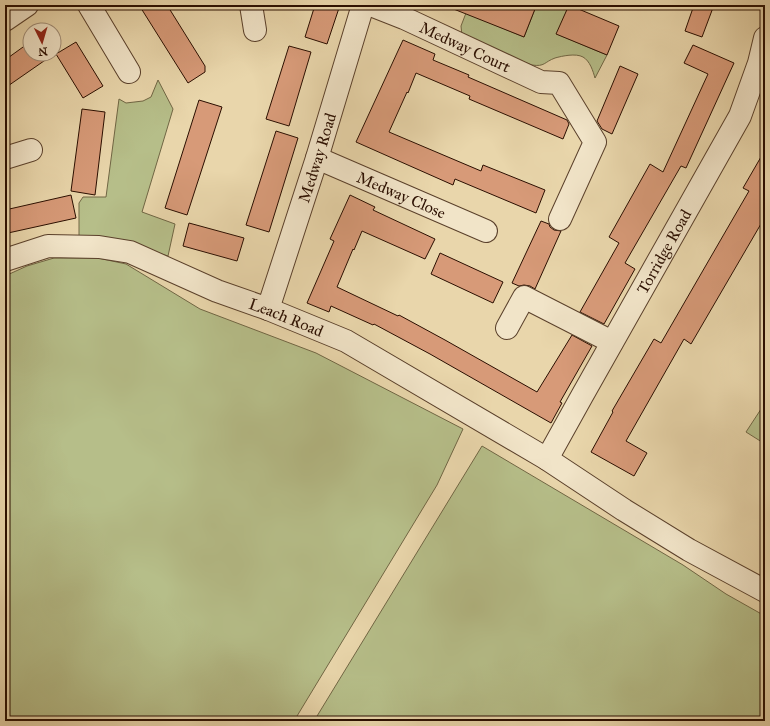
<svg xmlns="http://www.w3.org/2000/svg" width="770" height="726" viewBox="0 0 770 726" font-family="'IM FELL Great Primer',serif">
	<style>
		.green { fill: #b6be89; stroke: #706644 }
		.building { fill: #d79a78; stroke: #2a0e00 }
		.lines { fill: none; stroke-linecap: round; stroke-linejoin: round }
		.minor-casing { stroke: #5a402b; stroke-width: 24 }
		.minor { stroke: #f1e4c8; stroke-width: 22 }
		.labels { text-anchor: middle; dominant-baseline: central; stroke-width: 3.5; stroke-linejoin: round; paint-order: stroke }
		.street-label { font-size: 16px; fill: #2a0e00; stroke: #f1e4c8 }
	</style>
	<rect width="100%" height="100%" fill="#e9d6ab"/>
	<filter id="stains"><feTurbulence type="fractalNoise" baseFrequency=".005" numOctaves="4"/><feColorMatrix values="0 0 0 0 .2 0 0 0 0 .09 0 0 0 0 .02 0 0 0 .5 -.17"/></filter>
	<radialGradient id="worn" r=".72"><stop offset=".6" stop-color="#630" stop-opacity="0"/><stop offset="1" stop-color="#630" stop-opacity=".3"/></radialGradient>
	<path class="green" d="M 536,5 L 569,5 L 557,34 L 607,55 L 595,78 C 593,71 590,61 583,57 C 576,53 562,56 555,58 C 544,62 545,67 532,65 L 477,44 L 462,36 L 461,26 L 466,13 L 524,37 L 535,9 Z
		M 158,80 L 173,109 L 142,212 L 175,224 L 168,256 L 132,245 L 79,239 L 79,203 L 83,197 L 106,197 L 119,99 L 126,103 L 143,101 L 151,97 Z
		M 54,258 L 98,258 L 126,264 L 200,309 L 316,353 L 463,429 L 437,485 L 294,721 L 5,721 L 5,276 L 27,266 Z
		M 765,403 L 765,444 L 746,432 Z
		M 482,446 L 683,565 L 726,594 L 765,616 L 765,721 L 314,721 Z"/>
	<path class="building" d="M 139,5 L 167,5 L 205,66 L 205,72 L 188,83 Z
		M 315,5 L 340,5 L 327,44 L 305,37 Z
		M 446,5 L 524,5 L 535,9 L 524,37 L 446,6 Z
		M 569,5 L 619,26 L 607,55 L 556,34 Z
		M 694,5 L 714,5 L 702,37 L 685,31 Z
		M 403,40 L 435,54 L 433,60 L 469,75 L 468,77 L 567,120 L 569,124 L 563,139 L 469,99 L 470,96 L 416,73 L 408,93 L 407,92 L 389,132 L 481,171 L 483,165 L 545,190 L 536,213 L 455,179 L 453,185 L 356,142 Z
		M 30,42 L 30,54 L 54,54 L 5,88 L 5,60 Z
		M 76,42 L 103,86 L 83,98 L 56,54 Z
		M 693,45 L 734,63 L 686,168 L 681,166 L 625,263 L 635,269 L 604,324 L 580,312 L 619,243 L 609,237 L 650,164 L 663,172 L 708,74 L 684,63 Z
		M 289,46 L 311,52 L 289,126 L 266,119 Z
		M 620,66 L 638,74 L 612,134 L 602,129 L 597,121 Z
		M 199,100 L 222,107 L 187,215 L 165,208 Z
		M 82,109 L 105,112 L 95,195 L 71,191 Z
		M 276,131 L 298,138 L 269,232 L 246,225 Z
		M 765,150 L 765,217 L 691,344 L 684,339 L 626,441 L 647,453 L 634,476 L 591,452 L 613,412 L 612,411 L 654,339 L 661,343 L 731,222 L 749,191 L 743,188 Z
		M 71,195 L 76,218 L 8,233 L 5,218 L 5,210 Z
		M 350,195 L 375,207 L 373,210 L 435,239 L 425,259 L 362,231 L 354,250 L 353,249 L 337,287 L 398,316 L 399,315 L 445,340 L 537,392 L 572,335 L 592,346 L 560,402 L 562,403 L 551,423 L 430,354 L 374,324 L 373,325 L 331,306 L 329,312 L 307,303 L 334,241 L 330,239 Z
		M 541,221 L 549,224 L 550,227 L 554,230 L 561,231 L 535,289 L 530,286 L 524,285 L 519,286 L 512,283 Z
		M 189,223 L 244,238 L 237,261 L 183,246 Z
		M 440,253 L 503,282 L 493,303 L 431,274 Z"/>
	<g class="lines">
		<defs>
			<g id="minor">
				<path d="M 89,5 L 129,72"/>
				<path d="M 251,5 L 255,30"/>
				<path id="s1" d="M 371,5 L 404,18 L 541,82 L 559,83 L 595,142 L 560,219"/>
				<path d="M 5,20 L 27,5"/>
				<path d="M 5,158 L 31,150"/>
				<path id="s2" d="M 317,158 L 486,231"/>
				<path id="s3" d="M 5,260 L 48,246 L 99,247 L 130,252 L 217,291 L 268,309 L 346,341 L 547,459 L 624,510 L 689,550 L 765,591"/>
				<path id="s4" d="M 268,309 L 317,158 L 363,5"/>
				<path d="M 507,328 L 524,297 L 612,342"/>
				<path id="s5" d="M 547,459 L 582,396 L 740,116 L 759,63 L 765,38"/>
			</g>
		</defs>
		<use href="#minor" class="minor-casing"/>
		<use href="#minor" class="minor"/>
	</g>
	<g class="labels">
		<g class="street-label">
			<text stroke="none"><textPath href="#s1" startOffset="103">Medway Court</textPath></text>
			<text stroke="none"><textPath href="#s4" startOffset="159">Medway Road</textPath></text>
			<text stroke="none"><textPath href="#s2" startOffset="92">Medway Close</textPath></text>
			<text stroke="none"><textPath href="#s5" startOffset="238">Torridge Road</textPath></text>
			<text stroke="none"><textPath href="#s3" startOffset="297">Leach Road</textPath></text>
		</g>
	</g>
	<rect width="770" height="726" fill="none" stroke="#e9d6ab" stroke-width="20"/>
	<rect x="6" y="6" width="758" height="714" fill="none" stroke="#2a0e00" stroke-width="2"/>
	<rect x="10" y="10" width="750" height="706" fill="none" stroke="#2a0e00"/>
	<g transform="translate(42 42) rotate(175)"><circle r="19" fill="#f1e4c8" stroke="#a18e78"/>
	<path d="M0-3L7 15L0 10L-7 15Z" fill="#8f2418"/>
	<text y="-6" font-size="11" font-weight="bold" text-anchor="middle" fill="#2a0e00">N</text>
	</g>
	<rect width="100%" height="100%" filter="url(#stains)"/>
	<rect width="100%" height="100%" fill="url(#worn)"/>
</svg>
